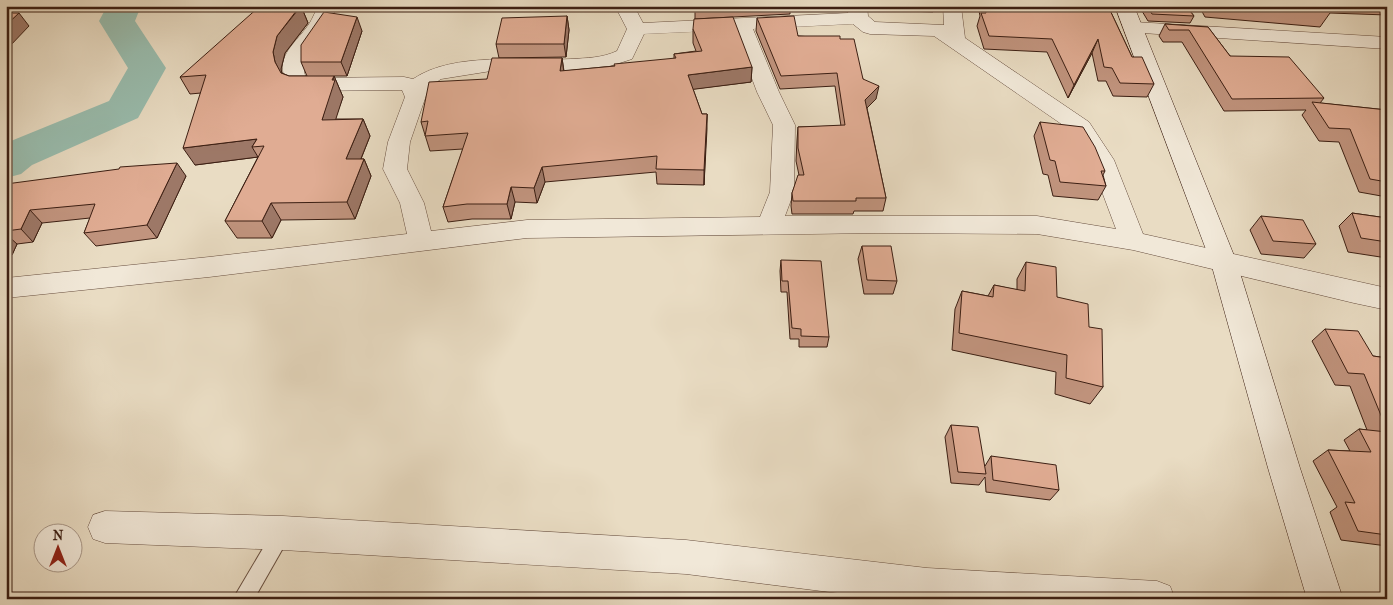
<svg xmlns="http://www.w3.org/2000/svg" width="1393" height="605" viewBox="0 0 1393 605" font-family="'IM FELL French Canon',serif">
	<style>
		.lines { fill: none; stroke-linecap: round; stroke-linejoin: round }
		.river { fill: #99bcad; fill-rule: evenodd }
		.lane-casing { stroke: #674e3f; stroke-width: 2 }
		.street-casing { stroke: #674e3f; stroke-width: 1 }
		.secondary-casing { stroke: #3c1f13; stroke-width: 1 }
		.lane { fill: #f1e8d8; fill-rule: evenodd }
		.street { fill: #f1e8d8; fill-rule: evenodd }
		.secondary { fill: #f1e8d8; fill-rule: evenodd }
		.wall { fill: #c1947e; stroke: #3c1f13 }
		.shaded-wall { fill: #9d7867; stroke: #3c1f13 }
		.building { fill: #e0ac93; stroke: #3c1f13 }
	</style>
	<rect width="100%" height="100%" fill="#e9dcc3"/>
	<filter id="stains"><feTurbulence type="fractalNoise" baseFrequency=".004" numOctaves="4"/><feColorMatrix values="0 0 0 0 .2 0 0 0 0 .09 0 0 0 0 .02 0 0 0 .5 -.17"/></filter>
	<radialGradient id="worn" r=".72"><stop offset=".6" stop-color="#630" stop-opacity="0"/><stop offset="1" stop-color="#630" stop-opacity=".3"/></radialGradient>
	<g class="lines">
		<path class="river" d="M 107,6 L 141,6 L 135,21 L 166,68 L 138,118 L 32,165 L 21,174 L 6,178 L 6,143 L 109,101 L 128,68 L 99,21 Z"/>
		<defs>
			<path id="lane" d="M 282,525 L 289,528 L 291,534 L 254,599 L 233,599 L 275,528 Z"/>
			<path id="street" d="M 318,6 L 337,6 C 333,14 330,23 324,31 C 313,46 298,58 306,78 L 404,77 L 413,79 C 455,51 522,62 571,59 C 587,58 602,58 617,51 L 627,29 L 615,6 L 634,6 L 643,23 L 848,13 L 849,6 L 867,6 L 868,16 L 875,22 L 944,25 L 943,6 L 961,6 L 965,38 L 1089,122 L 1114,160 L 1143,234 L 1387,288 L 1387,310 L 1354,303 L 1133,250 L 1037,234 L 876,233 L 527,238 L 209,277 L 6,298 L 6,278 L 209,257 L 407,234 L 400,203 L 383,169 L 388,142 L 405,97 L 402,90 L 298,91 L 291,89 C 270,59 294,46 309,24 C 313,18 315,12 318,6 ZM 853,24 L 863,32 L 870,34 L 934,36 L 1073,132 L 1090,160 L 1116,229 L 1037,216 L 785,216 L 794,192 L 795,125 L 779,92 L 753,29 ZM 734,30 L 757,92 L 773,125 L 770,192 L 760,217 L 527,220 L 431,231 L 424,203 L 407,169 L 410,142 L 429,87 L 441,79 L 491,71 L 552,72 L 601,69 L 632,59 L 644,34 Z
				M 1134,22 L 1387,37 L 1387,49 L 1127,32 L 1124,28 L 1127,24 Z
				M 105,511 L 283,516 L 686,540 L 927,568 L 1157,581 L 1170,586 L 1175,599 L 885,599 L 686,574 L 283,550 L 105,543 L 93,539 L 88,527 L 93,515 Z"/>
			<path id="secondary" d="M 1115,6 L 1134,6 L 1237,263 L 1300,468 L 1343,599 L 1307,599 L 1268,468 L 1211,263 Z"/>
		</defs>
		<use href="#lane" class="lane-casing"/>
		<use href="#street" class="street-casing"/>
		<use href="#secondary" class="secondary-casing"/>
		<use href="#lane" class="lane"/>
		<use href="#street" class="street"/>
		<use href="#secondary" class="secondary"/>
	</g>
	<path class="wall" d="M 301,6 L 308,23 L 285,53 L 281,69 L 282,73 L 289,76 L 307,76 L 301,62 L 362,31 L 347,76 L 334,76 L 343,97 L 335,119 L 363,119 L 370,136 L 361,159 L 364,159 L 371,176 L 355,219 L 281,220 L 272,238 L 237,238 L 225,221 L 258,157 L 195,165 L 201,93 L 190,94 L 180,77 Z
		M 695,6 L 790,6 L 790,14 L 695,19 Z
		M 880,6 L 934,6 L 933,12 L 881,10 Z
		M 978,6 L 1108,6 L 1132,57 L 1154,84 L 1147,97 L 1113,96 L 1106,81 L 1098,81 L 1092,53 L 1068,98 L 1047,52 L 984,49 L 977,26 L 980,16 Z
		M 1144,6 L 1186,6 L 1194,16 L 1190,23 L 1148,21 L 1142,11 Z
		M 1199,6 L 1387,6 L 1387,15 L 1330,13 L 1320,27 L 1205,17 Z
		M 567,16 L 569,30 L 566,57 L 499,58 L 496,44 Z
		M 757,18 L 798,36 L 840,39 L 863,79 L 876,99 L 867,108 L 886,198 L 883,211 L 854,211 L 853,214 L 792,214 L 791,206 L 792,193 L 799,175 L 796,161 L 797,140 L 798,127 L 841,126 L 835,86 L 780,89 L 756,31 Z
		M 1165,24 L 1208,27 L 1230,56 L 1324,98 L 1320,103 L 1387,110 L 1387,197 L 1359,192 L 1339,142 L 1319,141 L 1302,115 L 1306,110 L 1224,111 L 1182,42 L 1163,42 L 1159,36 Z
		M 693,29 L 752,67 L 751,82 L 693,89 L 702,114 L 707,114 L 704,185 L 657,184 L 656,172 L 545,182 L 537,203 L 515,202 L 511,219 L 472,219 L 448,222 L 443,207 L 463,149 L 430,151 L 421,122 L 487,79 L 562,58 L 564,71 L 614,66 L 674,59 L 674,54 L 696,51 L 693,43 Z
		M 1040,122 L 1105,171 L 1103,175 L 1106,186 L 1098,200 L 1053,196 L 1048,175 L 1043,174 L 1034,136 Z
		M 186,176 L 157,238 L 96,246 L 84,233 L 90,218 L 42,223 L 33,242 L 17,244 L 12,255 L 6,256 L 6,184 Z
		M 1352,213 L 1387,218 L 1387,258 L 1348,252 L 1339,226 Z
		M 1261,216 L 1316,244 L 1304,258 L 1261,254 L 1250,230 Z
		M 862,246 L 897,281 L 893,294 L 864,294 L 858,259 Z
		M 781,260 L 829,337 L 827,347 L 799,347 L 799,339 L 790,339 L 787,292 L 781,292 L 780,271 Z
		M 1026,262 L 1057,297 L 1089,327 L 1103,387 L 1090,404 L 1055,394 L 1056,372 L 952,350 L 955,309 L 962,291 L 988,296 L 994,285 L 1017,290 L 1017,279 Z
		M 1325,329 L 1373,356 L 1387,358 L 1387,546 L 1341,540 L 1330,512 L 1337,507 L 1313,461 L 1328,450 L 1350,451 L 1344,440 L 1359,429 L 1367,430 L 1350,386 L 1335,385 L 1312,341 Z
		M 951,425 L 985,466 L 991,456 L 1059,490 L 1050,500 L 986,492 L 985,477 L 979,485 L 951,483 L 945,437 Z"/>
	<path class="shaded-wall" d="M 301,6 L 308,23 L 285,53 L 281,69 L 283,79 L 275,62 L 273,52 L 277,36 Z
		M 19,13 L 29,26 L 9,47 L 6,44 L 6,25 Z
		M 567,16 L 569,30 L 566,57 L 564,44 Z
		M 357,17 L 362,31 L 347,76 L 341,62 Z
		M 1098,39 L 1092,53 L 1068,98 L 1074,85 Z
		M 562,58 L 564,73 L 560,71 Z
		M 752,67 L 751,82 L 688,90 L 688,75 Z
		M 334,76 L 343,97 L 330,137 L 322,120 Z
		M 879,86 L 876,99 L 862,113 L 865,100 Z
		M 707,114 L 707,129 L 704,185 L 704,170 Z
		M 363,119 L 370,136 L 354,176 L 346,159 Z
		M 257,139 L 252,147 L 258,157 L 195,165 L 183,148 Z
		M 364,159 L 371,176 L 355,219 L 347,202 Z
		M 177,163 L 186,176 L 157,238 L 147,225 Z
		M 542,167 L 545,182 L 537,203 L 534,188 Z
		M 511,187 L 515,202 L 511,219 L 507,204 Z
		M 271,203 L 281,220 L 272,238 L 262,221 Z
		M 30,210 L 42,223 L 33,242 L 21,229 Z
		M 6,234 L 17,244 L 12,255 L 6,256 Z"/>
	<path class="building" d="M 260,6 L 300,6 L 277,36 L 273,52 L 275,62 L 281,73 L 289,76 L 334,76 L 332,80 L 335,80 L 322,120 L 363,119 L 346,159 L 364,159 L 347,202 L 271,203 L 262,221 L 225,221 L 264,146 L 252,147 L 257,139 L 183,148 L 206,75 L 180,77 Z
		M 985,6 L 1108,6 L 1132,57 L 1142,57 L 1154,84 L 1120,83 L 1112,68 L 1104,67 L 1098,39 L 1074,85 L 1052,39 L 989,36 L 981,13 L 986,13 Z
		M 1147,6 L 1186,6 L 1194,16 L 1152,14 Z
		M 1280,6 L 1329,6 L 1332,10 Z
		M 324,12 L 357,17 L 341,62 L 301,62 L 301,45 Z
		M 6,13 L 19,13 L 6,25 Z
		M 567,16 L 564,44 L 496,44 L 502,18 Z
		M 794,16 L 798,36 L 840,36 L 840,39 L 854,39 L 863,79 L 879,86 L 865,100 L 886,198 L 856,198 L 856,201 L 793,201 L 792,193 L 798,175 L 804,175 L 798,148 L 798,127 L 845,125 L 837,73 L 781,76 L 757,18 Z
		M 733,17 L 752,67 L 688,75 L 702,114 L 707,114 L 704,170 L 656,169 L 657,156 L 542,167 L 534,188 L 511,187 L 507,204 L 467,204 L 443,207 L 468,133 L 425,136 L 428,121 L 421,122 L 429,82 L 487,79 L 492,58 L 562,58 L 560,71 L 615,66 L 614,64 L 676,58 L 674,54 L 702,51 L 693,29 L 694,19 Z
		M 1165,24 L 1208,27 L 1230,56 L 1289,57 L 1324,98 L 1232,99 L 1189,30 L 1169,30 Z
		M 1312,102 L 1387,110 L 1387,182 L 1370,179 L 1350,129 L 1329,128 Z
		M 1040,122 L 1083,127 L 1095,147 L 1105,171 L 1101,171 L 1106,186 L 1060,182 L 1055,161 L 1050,160 Z
		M 177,163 L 147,225 L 84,233 L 95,204 L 30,210 L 21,229 L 6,231 L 6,184 L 119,169 L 120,167 Z
		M 1352,213 L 1387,218 L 1387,242 L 1361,238 Z
		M 1261,216 L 1303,220 L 1316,244 L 1273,241 Z
		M 862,246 L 891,246 L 897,281 L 867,280 Z
		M 781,260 L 821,261 L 829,337 L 801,336 L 801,329 L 792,328 L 788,281 L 782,281 Z
		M 1026,262 L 1056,267 L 1057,297 L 1088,304 L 1089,327 L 1102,329 L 1103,387 L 1066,378 L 1067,355 L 959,333 L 962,291 L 993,297 L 994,285 L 1025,291 Z
		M 1325,329 L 1358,331 L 1373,356 L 1387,358 L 1387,430 L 1364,374 L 1348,373 Z
		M 951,425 L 978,427 L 986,474 L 958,472 Z
		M 1359,429 L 1387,432 L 1387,535 L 1358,531 L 1345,502 L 1355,503 L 1328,450 L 1371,452 Z
		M 991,456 L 1056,465 L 1059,490 L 993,480 Z"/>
	<rect width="1393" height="605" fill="none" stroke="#e9dcc3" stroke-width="25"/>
	<rect x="8" y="8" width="1378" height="590" fill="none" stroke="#3c1f13" stroke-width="2.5"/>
	<rect x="12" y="12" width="1368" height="580" fill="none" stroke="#3c1f13"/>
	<g transform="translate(58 548)"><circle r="24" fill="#f1e8d8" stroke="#a99889"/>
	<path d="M0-4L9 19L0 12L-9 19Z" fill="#8f2418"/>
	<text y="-8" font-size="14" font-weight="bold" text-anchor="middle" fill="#3c1f13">N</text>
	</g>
	<rect width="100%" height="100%" filter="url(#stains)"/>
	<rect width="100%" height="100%" fill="url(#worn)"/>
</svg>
